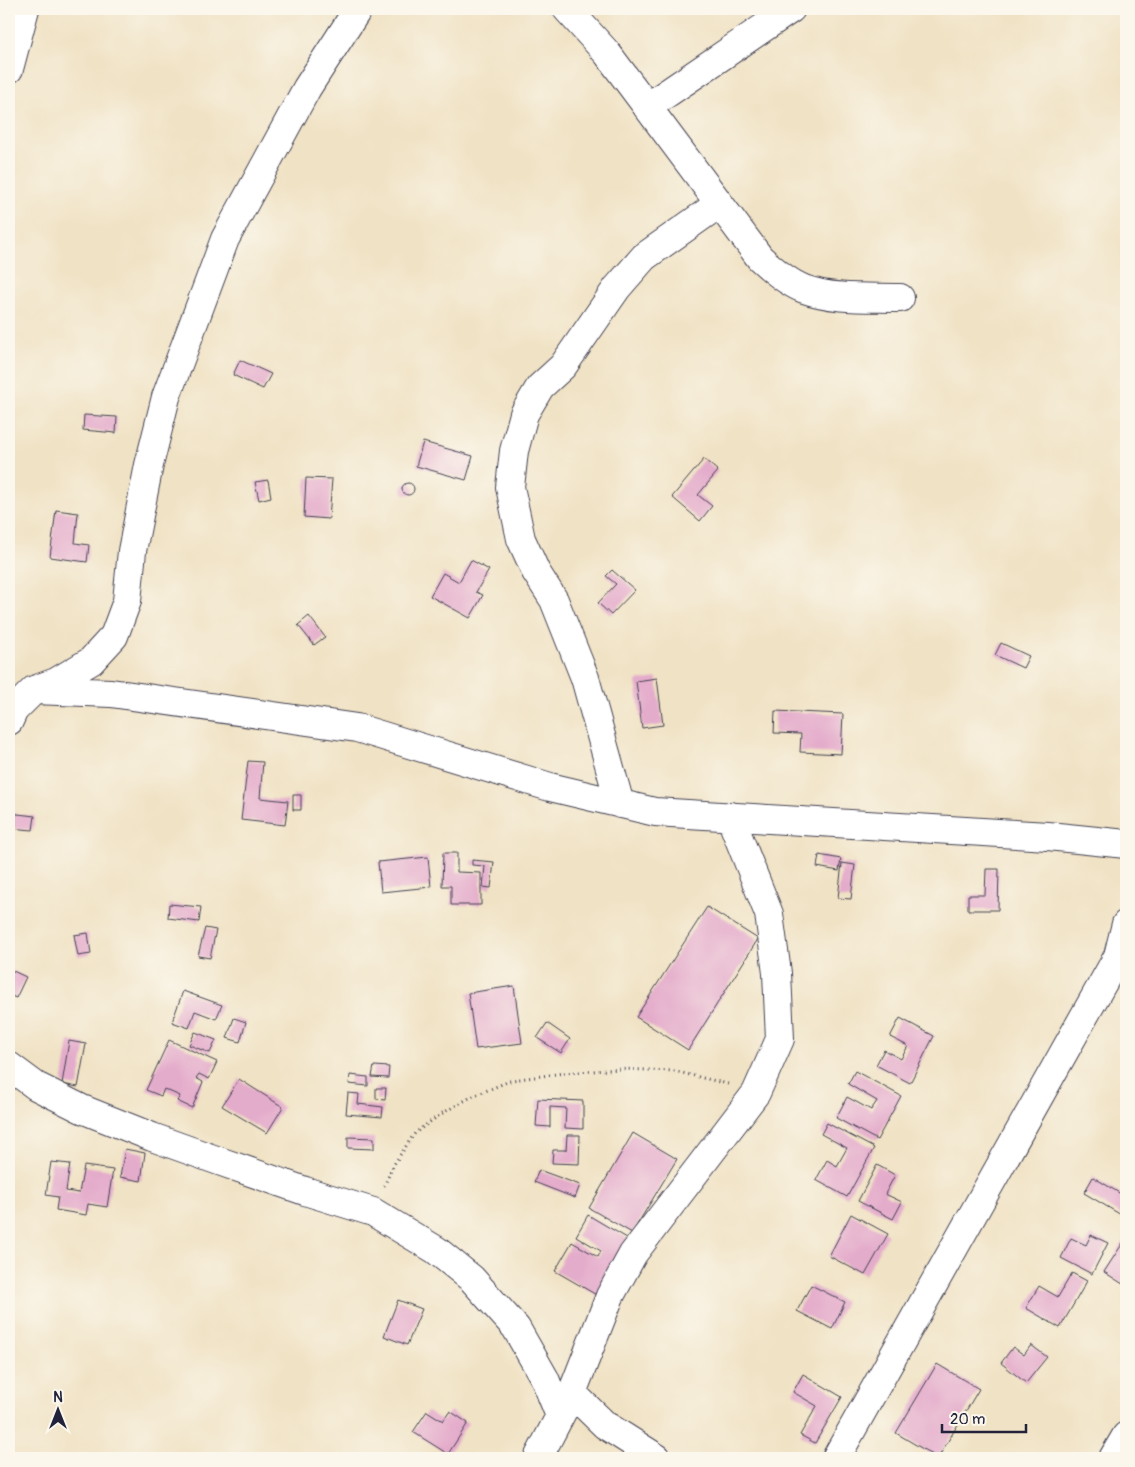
<svg xmlns="http://www.w3.org/2000/svg" width="1135" height="1467" viewBox="0 0 1135 1467" font-family="Pangolin,sans-serif">
	<style>
		.building { fill: #e4accb }
		.lines { fill: none; stroke-linecap: round; stroke-linejoin: round }
		.minor-casing { stroke: #413f50; stroke-width: 30 }
		.path { stroke: #413f50; stroke-width: 3; stroke-dasharray: 1 4; stroke-linecap: butt }
		.minor { stroke: #fff; stroke-width: 28 }
	</style>
	<rect width="100%" height="100%" fill="#fbf7ec"/>
	<filter id="ink" filterUnits="userSpaceOnUse"><feTurbulence type="fractalNoise" baseFrequency=".02" numOctaves="2"/><feDisplacementMap in="SourceGraphic" scale="10" xChannelSelector="R" yChannelSelector="G"/><feConvolveMatrix kernelMatrix="1 2 1 2 8 2 1 2 1" color-interpolation-filters="sRGB"/></filter>
	<filter id="wash" filterUnits="userSpaceOnUse"><feTurbulence type="fractalNoise" baseFrequency=".0096" numOctaves="4" result="noise"/><feDisplacementMap in="SourceGraphic" scale="20" xChannelSelector="R" yChannelSelector="G"/><feGaussianBlur stdDeviation="1.12" result="paint"/><feColorMatrix in="noise" values="0 0 0 0 0 0 0 0 0 0 0 0 0 0 0 0 0 1.4 0 .05"/><feComposite in="paint" operator="in"/></filter>
	<g filter="url(#wash)">
		<rect width="100%" height="100%" fill="#f0e2c4"/>
		<g id="blocks">
			<path class="building" d="M 240,360 L 271,374 L 263,389 L 233,375 Z
				M 84,415 L 117,417 L 116,433 L 83,430 Z
				M 423,442 L 473,456 L 466,480 L 416,466 Z
				M 704,459 L 718,471 L 698,495 L 712,506 L 700,521 L 672,497 Z
				M 306,478 L 332,479 L 329,519 L 304,517 Z
				M 268,480 L 271,497 L 259,500 L 255,482 Z
				M402 489a6 6 0 1 1 12 0a6 6 0 1 1-12 0Z
				M 56,510 L 78,513 L 75,543 L 89,545 L 87,562 L 50,557 Z
				M 471,560 L 489,570 L 476,592 L 483,595 L 470,618 L 430,596 L 443,573 L 459,582 Z
				M 612,570 L 635,590 L 611,615 L 598,603 L 616,584 L 606,576 Z
				M 309,616 L 325,637 L 314,645 L 298,625 Z
				M 1001,643 L 1029,656 L 1023,668 L 995,655 Z
				M 657,678 L 663,725 L 642,728 L 636,681 Z
				M 775,711 L 843,714 L 841,754 L 800,752 L 801,734 L 774,733 Z
				M 248,761 L 263,762 L 260,798 L 288,801 L 285,825 L 241,820 Z
				M 293,795 L 301,795 L 301,810 L 293,810 Z
				M 9,813 L 35,816 L 33,830 L 9,828 Z
				M 443,853 L 457,853 L 457,872 L 481,873 L 481,905 L 451,905 L 451,886 L 442,886 Z
				M 819,855 L 841,859 L 839,871 L 817,867 Z
				M 428,857 L 431,887 L 381,892 L 378,862 Z
				M 472,860 L 494,862 L 491,888 L 483,887 L 485,866 L 472,865 Z
				M 842,863 L 855,865 L 851,899 L 838,898 Z
				M 986,869 L 999,869 L 998,910 L 968,910 L 968,895 L 985,895 Z
				M 169,904 L 201,907 L 199,922 L 168,918 Z
				M 707,907 L 758,939 L 688,1050 L 636,1017 Z
				M 205,928 L 216,930 L 210,958 L 198,956 Z
				M 88,933 L 91,954 L 78,956 L 74,935 Z
				M 11,970 L 26,977 L 16,998 L 9,995 L 9,976 Z
				M 514,986 L 522,1043 L 476,1049 L 468,993 Z
				M 183,991 L 222,1005 L 216,1019 L 195,1011 L 189,1028 L 172,1022 Z
				M 234,1018 L 246,1022 L 240,1042 L 227,1038 Z
				M 900,1018 L 934,1036 L 910,1083 L 876,1065 L 884,1050 L 901,1059 L 908,1046 L 890,1037 Z
				M 547,1023 L 570,1039 L 561,1053 L 537,1038 Z
				M 195,1032 L 216,1040 L 210,1053 L 189,1045 Z
				M 169,1040 L 217,1062 L 209,1079 L 199,1074 L 196,1078 L 203,1082 L 192,1108 L 177,1101 L 180,1096 L 164,1089 L 161,1096 L 146,1090 Z
				M 69,1041 L 86,1044 L 78,1087 L 62,1084 Z
				M 374,1066 L 389,1067 L 388,1078 L 372,1077 Z
				M 855,1071 L 901,1096 L 877,1140 L 836,1118 L 847,1097 L 871,1110 L 877,1101 L 848,1084 Z
				M 350,1075 L 368,1077 L 368,1086 L 349,1084 Z
				M 239,1079 L 283,1107 L 267,1133 L 222,1106 Z
				M 376,1088 L 386,1088 L 385,1100 L 376,1099 Z
				M 348,1093 L 359,1094 L 358,1104 L 383,1107 L 382,1117 L 346,1114 Z
				M 538,1099 L 583,1101 L 583,1129 L 565,1128 L 566,1108 L 550,1107 L 550,1127 L 536,1126 Z
				M 827,1123 L 874,1148 L 847,1197 L 816,1180 L 827,1160 L 837,1166 L 847,1148 L 821,1134 Z
				M 633,1133 L 677,1159 L 632,1233 L 589,1208 Z
				M 567,1135 L 580,1135 L 579,1164 L 552,1163 L 553,1150 L 566,1150 Z
				M 348,1137 L 374,1138 L 374,1149 L 348,1148 Z
				M 125,1149 L 145,1153 L 141,1181 L 120,1177 Z
				M 51,1162 L 70,1164 L 66,1191 L 79,1193 L 84,1166 L 113,1170 L 107,1207 L 88,1204 L 86,1215 L 56,1210 L 58,1197 L 46,1195 Z
				M 877,1165 L 895,1175 L 885,1194 L 902,1202 L 893,1219 L 858,1201 Z
				M 539,1170 L 580,1185 L 575,1198 L 534,1182 Z
				M 1093,1177 L 1126,1197 L 1126,1211 L 1123,1216 L 1084,1193 Z
				M 851,1214 L 888,1234 L 865,1275 L 829,1256 Z
				M 588,1215 L 632,1241 L 600,1297 L 555,1271 L 572,1242 L 598,1257 L 601,1251 L 576,1236 Z
				M 1091,1235 L 1108,1243 L 1092,1274 L 1061,1258 L 1071,1238 L 1086,1245 Z
				M 1126,1238 L 1126,1286 L 1104,1272 Z
				M 1072,1273 L 1087,1281 L 1060,1328 L 1026,1308 L 1039,1286 L 1058,1297 Z
				M 811,1285 L 845,1302 L 832,1329 L 797,1311 Z
				M 398,1300 L 422,1309 L 407,1345 L 384,1336 Z
				M 1031,1345 L 1047,1357 L 1026,1383 L 1001,1363 L 1013,1347 L 1024,1355 Z
				M 937,1364 L 979,1389 L 938,1458 L 896,1433 Z
				M 803,1374 L 842,1397 L 815,1443 L 800,1435 L 817,1406 L 793,1392 Z
				M 427,1411 L 443,1421 L 450,1411 L 468,1423 L 448,1454 L 413,1432 Z"/>
		</g>
	</g>
	<g filter="url(#ink)">
		<use href="#blocks" fill-opacity="0" stroke="#413f50" stroke-width="1"/>
		<g class="lines">
			<defs>
				<path id="minor" d="M 567,9 L 607,53 L 760,258 C 773,270 788,283 804,289 C 835,300 868,297 900,298
					M 9,69 L 25,9
					M 647,107 L 791,9
					M 34,690 L 111,693 L 357,728 L 550,787 L 655,812 L 1048,836 L 1126,844
					M 9,721 L 14,710 L 34,690 L 56,682 L 91,661 L 114,636 L 127,601 L 132,551 L 149,465 L 166,397 L 225,239 L 307,88 L 358,9
					M 620,804 L 585,678 L 554,600 L 536,572 L 521,539 L 510,487 L 514,451 L 524,414 L 540,387 L 563,366 L 617,288 L 644,257 L 719,204
					M 9,1066 L 36,1086 L 82,1109 L 152,1137 L 219,1161 L 305,1191 L 373,1212 L 436,1250 L 472,1279 L 516,1328 L 545,1379 L 560,1416
					M 572,1393 L 605,1425 L 657,1458
					M 538,1458 L 572,1393 L 610,1296 L 633,1254 L 756,1093 L 780,1039 L 777,973 L 769,914 L 730,816
					M 836,1458 L 1118,956 L 1126,924
					M 1113,1458 L 1126,1436"/>
			</defs>
			<use href="#minor" class="minor-casing"/>
			<path class="path" d="M 384,1186 L 394,1164 L 415,1133 L 441,1114 L 471,1097 L 512,1080 L 564,1073 L 621,1069 L 674,1071 L 728,1084"/>
			<use href="#minor" class="minor"/>
		</g>
	</g>
	<rect width="1135" height="1467" fill="none" stroke="#fbf7ec" stroke-width="30"/>
	<g transform="translate(58 1410)" stroke="#fbf7ec" stroke-width="4" paint-order="stroke">
	<path d="M0-4L9 19L0 12L-9 19Z" fill="#22223b"/>
	<text y="-8" font-size="14" font-weight="bold" text-anchor="middle" fill="#22223b">N</text>
	</g>
	<path d="M942 1424v8h84v-8" fill="none" stroke="#22223b" stroke-width="2.5"/>
	<text x="950" y="1424" font-size="15" fill="#22223b" stroke="#fbf7ec" stroke-width="4" paint-order="stroke">20 m</text>
</svg>
